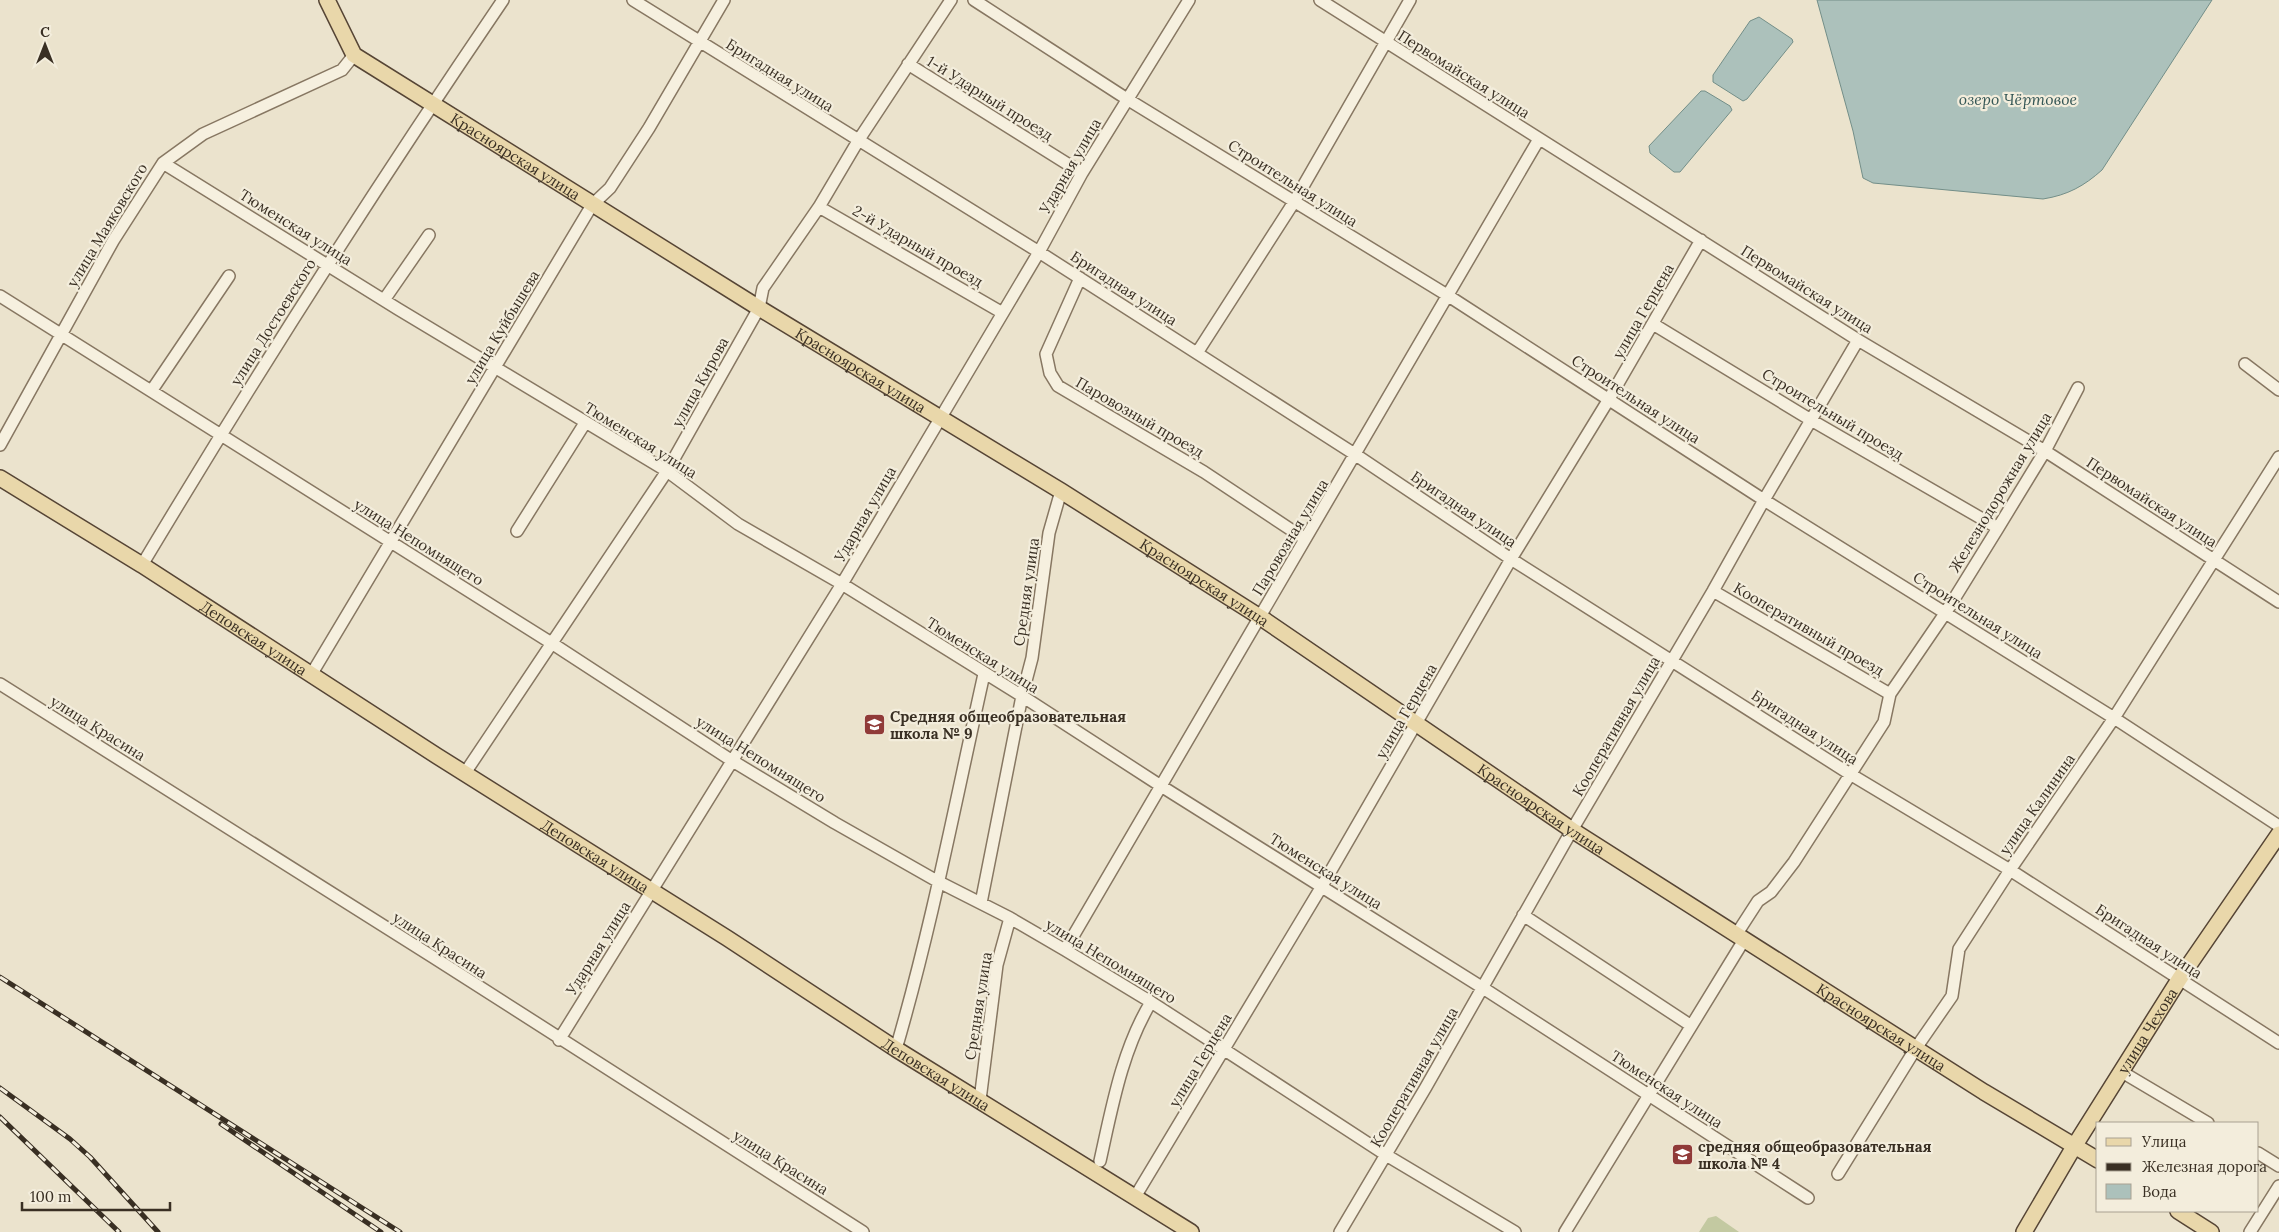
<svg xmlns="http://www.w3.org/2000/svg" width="2279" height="1232" viewBox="0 0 2279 1232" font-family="Lora,serif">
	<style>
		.green { fill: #c3c9a1 }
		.water { fill: #acc1bb; stroke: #738e88 }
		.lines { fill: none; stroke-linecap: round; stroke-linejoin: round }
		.minor-casing { stroke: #877762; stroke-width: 14 }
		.major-casing { stroke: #564535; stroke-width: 18 }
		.minor { stroke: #f6f0df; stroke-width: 11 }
		.major { stroke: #e9d7aa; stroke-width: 15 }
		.rail-casing { stroke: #392f23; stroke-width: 5 }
		.rail { stroke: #f3eddc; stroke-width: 3; stroke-dasharray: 9; stroke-linecap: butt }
		.labels { text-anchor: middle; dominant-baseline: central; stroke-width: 4.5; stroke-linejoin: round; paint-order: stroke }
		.street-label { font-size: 15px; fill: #392f23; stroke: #f3eddc }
		.poi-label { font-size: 15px; font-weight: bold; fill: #392f23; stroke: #f3eddc; text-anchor: start }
		.water-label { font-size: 16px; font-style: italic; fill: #355756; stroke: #f3eddc }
	</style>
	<rect width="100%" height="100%" fill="#ebe3cd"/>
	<path class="green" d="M 1716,1216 L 1739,1232 L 1699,1232 L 1708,1218 Z"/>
	<path class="water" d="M 1817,0 L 2212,0 L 2102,170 C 2084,186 2068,195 2043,199 L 1873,183 L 1863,178 L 1853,131 Z
		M 1759,17 L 1792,39 L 1793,42 L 1747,99 L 1743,101 L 1713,82 L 1713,75 L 1750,21 Z
		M 1701,91 L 1705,91 L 1730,106 L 1732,110 L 1680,172 L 1674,172 L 1650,153 L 1649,146 Z"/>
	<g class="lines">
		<defs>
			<path id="minor" d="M 633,0 L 1039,252 L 1356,455 L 1511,559 L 1850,774 L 2010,870 L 2279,1043
				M 974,0 L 1127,99 L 1447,295 L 1764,500 L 2114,718 L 2279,826
				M 1320,0 L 1858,340 L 2045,451 L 2279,602
				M 908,64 L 1082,173
				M 163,163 L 398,309 L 667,471 L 738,524 L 842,584 L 1022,696 L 1161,786 L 1483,988 L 1808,1198
				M 819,207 L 1001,312
				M 1080,278 L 1046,354 L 1050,373 L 1058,386 L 1204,472 L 1305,539
				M 0,296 L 553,644 L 731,760 L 835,823 L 937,881 L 1010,918 L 1065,950 L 1151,1002 L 1386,1155 L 1515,1232
				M 384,300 L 429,235
				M 1653,324 L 1811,420 L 1998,528
				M 1197,353 L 1294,202 L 1410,0
				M 2245,364 L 2279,390
				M 152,390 L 229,276
				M 0,445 L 113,241 L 163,163 L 203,134 L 342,70 L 354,55
				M 517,531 L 585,423
				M 142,565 C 257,373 377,185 503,0
				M 1713,591 L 1890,694
				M 311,675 L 592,205 L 610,188 L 649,128 L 724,0
				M 0,684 L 433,957 L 863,1232
				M 465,773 L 667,471 L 759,308 L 763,288 L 819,207 L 858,141 L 951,0
				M 981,903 L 1022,696 L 1032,658 L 1049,533 L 1061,491
				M 1523,915 L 1690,1025
				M 1736,935 L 1758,901 L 1771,892 L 1794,862 L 1884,722 L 1890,694 L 1946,612 L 1998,528 L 2045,451 L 2078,388
				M 1065,950 L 1539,139
				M 559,1040 L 842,584 L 1039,252 L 1082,173 L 1189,0
				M 896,1049 C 932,926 956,799 984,674
				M 2122,1072 L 2208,1123
				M 980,1100 L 997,965 L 1010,918
				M 2258,1153 L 2279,1166
				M 1100,1161 C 1112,1107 1122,1050 1151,1002
				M 1838,1174 L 1916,1048 L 1952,996 L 1959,949 L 2010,870 L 2114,718 L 2279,457
				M 1135,1197 L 1322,886 L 1511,559 L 1609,399 L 1701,240
				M 1340,1232 L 1426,1087 L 1572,830 L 1713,591 L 1764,500 L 1858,340
				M 1565,1232 L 1744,940
				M 2250,1232 L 2279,1186"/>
			<g id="major">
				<path id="s1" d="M 327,0 L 354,55 L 759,308 L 1061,491 L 1260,617 L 1572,830 L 1984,1092 L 2098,1160"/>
				<path id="s2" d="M 0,478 L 142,565 L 437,756 L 727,938 L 896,1049 L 1191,1232"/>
				<path d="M 2178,1211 L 2211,1232"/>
				<path id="s3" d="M 2024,1232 L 2075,1145 L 2180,978 L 2279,834"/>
			</g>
		</defs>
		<use href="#minor" class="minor-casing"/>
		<use href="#major" class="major-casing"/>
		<use href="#minor" class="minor"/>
		<use href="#major" class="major"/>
		<defs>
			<path id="rail" d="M 0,977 L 400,1232
				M 0,1088 L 70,1139 L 90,1157 L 158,1232
				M 0,1117 L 119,1232
				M 221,1124 L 381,1232"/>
		</defs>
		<use href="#rail" class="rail-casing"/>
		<use href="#rail" class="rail"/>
	</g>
	<defs>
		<symbol id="school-square" viewBox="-11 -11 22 22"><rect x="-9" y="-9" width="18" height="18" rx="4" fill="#903a38" stroke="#f3eddc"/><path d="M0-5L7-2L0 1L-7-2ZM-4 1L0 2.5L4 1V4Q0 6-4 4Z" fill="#fff"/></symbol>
	</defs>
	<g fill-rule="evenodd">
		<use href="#school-square" x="862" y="712" width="25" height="25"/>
		<use href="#school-square" x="1670" y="1142" width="25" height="25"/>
	</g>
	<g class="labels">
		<g class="street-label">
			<text transform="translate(1464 74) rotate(32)">Первомайская улица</text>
			<text transform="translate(780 75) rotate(32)">Бригадная улица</text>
			<text transform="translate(990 98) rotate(32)">1-й Ударный проезд</text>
			<text stroke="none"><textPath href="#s1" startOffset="252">Красноярская улица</textPath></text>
			<text transform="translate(1070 166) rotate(-60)">Ударная улица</text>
			<text transform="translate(1293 183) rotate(32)">Строительная улица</text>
			<text transform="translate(107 225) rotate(-59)">улица Маяковского</text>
			<text transform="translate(296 227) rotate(32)">Тюменская улица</text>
			<text transform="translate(918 246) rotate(30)">2-й Ударный проезд</text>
			<text transform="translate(1124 288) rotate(33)">Бригадная улица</text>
			<text transform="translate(1807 289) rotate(32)">Первомайская улица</text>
			<text transform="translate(1643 311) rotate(-60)">улица Герцена</text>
			<text transform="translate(273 322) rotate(-58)">улица Достоевского</text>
			<text transform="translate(502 327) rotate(-59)">улица Куйбышева</text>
			<text stroke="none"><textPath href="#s1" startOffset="658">Красноярская улица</textPath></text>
			<text transform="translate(700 382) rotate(-61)">улица Кирова</text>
			<text transform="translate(1636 399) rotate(33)">Строительная улица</text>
			<text transform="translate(1833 414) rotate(31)">Строительный проезд</text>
			<text transform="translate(1140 417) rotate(30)">Паровозный проезд</text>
			<text transform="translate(641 440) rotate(32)">Тюменская улица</text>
			<text transform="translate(2000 492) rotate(-59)">Железнодорожная улица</text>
			<text transform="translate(2152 502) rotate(33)">Первомайская улица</text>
			<text transform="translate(1464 509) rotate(34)">Бригадная улица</text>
			<text transform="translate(865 514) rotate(-60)">Ударная улица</text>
			<text transform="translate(1290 537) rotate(-59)">Паровозная улица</text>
			<text transform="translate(419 542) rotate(32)">улица Непомнящего</text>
			<text stroke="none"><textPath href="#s1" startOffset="1062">Красноярская улица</textPath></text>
			<text transform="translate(1026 592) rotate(-82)">Средняя улица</text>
			<text transform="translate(1978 615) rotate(32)">Строительная улица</text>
			<text transform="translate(1809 629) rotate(30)">Кооперативный проезд</text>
			<text stroke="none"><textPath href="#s2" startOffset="300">Деповская улица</textPath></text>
			<text transform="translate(983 655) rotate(32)">Тюменская улица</text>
			<text transform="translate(1406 711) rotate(-60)">улица Герцена</text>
			<text transform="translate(1616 726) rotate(-60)">Кооперативная улица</text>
			<text transform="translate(1805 727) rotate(33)">Бригадная улица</text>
			<text transform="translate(98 728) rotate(32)">улица Красина</text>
			<text transform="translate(761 759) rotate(32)">улица Непомнящего</text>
			<text transform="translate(2037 804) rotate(-55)">улица Калинина</text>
			<text stroke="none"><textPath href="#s1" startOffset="1468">Красноярская улица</textPath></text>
			<text stroke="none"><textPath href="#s2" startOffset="705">Деповская улица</textPath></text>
			<text transform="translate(1326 871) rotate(32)">Тюменская улица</text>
			<text transform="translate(2149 941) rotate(33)">Бригадная улица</text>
			<text transform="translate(440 945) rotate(33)">улица Красина</text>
			<text transform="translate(598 948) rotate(-58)">Ударная улица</text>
			<text transform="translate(1111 961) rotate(31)">улица Непомнящего</text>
			<text transform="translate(978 1006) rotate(-81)">Средняя улица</text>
			<text stroke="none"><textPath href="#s1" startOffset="1872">Красноярская улица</textPath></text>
			<text stroke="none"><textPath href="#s3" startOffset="236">улица Чехова</textPath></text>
			<text transform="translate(1200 1060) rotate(-59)">улица Герцена</text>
			<text stroke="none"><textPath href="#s2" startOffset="1110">Деповская улица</textPath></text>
			<text transform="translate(1414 1077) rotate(-60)">Кооперативная улица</text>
			<text transform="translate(1667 1089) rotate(33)">Тюменская улица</text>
			<text transform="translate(781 1162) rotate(32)">улица Красина</text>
		</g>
		<g class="poi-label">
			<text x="890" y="716">Средняя общеобразовательная<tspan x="890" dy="17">школа № 9</tspan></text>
			<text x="1698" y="1146">средняя общеобразовательная<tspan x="1698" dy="17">школа № 4</tspan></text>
		</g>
		<g class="water-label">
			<text x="2018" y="99">озеро Чёртовое</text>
		</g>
	</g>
	<rect x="2096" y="1122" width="162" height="90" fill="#f3eddc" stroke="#a9a192"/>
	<rect x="2106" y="1138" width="25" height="8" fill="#e9d7aa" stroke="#a9a192"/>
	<text x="2142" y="1147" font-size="15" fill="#392f23">Улица</text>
	<rect x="2106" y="1163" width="25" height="8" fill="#392f23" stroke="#a9a192"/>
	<text x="2142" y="1172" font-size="15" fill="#392f23">Железная дорога</text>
	<rect x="2106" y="1184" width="25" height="15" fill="#acc1bb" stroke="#a9a192"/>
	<text x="2142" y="1197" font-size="15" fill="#392f23">Вода</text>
	<g transform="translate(45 45)" stroke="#f3eddc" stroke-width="4" paint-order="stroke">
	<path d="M0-4L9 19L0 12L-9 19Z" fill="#392f23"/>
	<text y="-8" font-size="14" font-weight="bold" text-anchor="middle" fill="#392f23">С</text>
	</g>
	<path d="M22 1202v8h148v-8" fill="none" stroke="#392f23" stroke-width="2.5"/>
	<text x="30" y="1202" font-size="15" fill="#392f23" stroke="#f3eddc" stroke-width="4" paint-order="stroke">100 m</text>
</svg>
